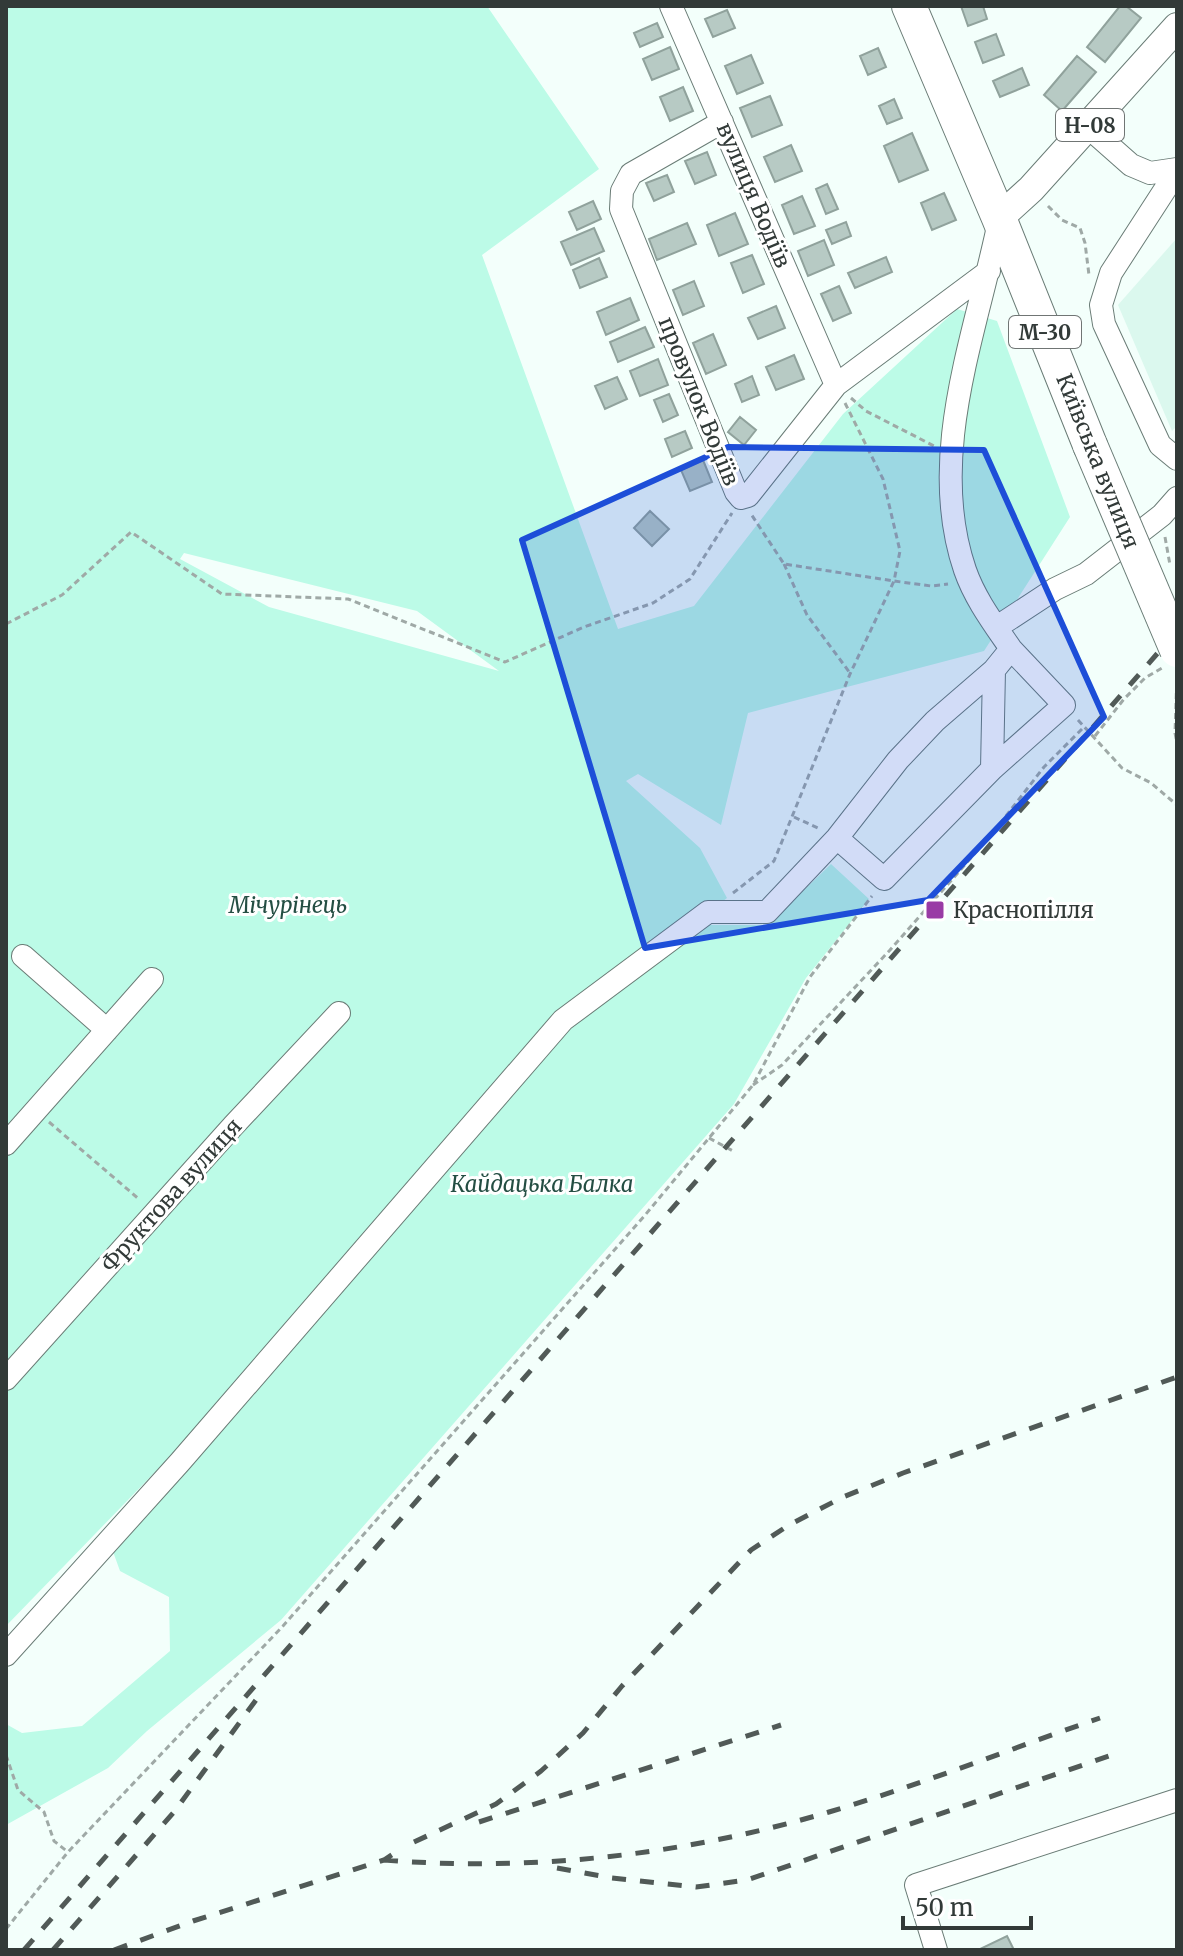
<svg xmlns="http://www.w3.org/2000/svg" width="1183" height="1956" viewBox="0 0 1183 1956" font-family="Merriweather,serif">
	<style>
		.built { fill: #dbf8ee }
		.green { fill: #bcfbe7; fill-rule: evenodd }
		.building { fill: #b7cac4; stroke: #90a29c; stroke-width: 2 }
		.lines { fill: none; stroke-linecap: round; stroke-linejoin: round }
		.minor-casing { stroke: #6a7c76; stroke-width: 24 }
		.major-casing { stroke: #6a7c76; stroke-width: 30 }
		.highway-casing { stroke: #6a7c76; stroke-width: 36 }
		.path { stroke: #9fa9a6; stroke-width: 3; stroke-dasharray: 6 4; stroke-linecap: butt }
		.minor { stroke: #fff; stroke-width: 22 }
		.major { stroke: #fff; stroke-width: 28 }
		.highway { stroke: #fff; stroke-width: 34 }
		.rail { stroke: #515a57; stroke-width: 5; stroke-dasharray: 14 14; stroke-linecap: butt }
		.highway-bridge-casing { stroke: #6a7c76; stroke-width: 36; stroke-linecap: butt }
		.highway-bridge { stroke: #fff; stroke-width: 34 }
		.marked { fill: #1d4ed8; fill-opacity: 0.2; stroke: #1d4ed8; stroke-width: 6; stroke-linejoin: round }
		.poi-dot { fill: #993ba5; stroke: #fff; stroke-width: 3 }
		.labels { text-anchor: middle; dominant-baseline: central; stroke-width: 6; stroke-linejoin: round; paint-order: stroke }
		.shield { fill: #fff; stroke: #707574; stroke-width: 2 }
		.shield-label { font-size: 20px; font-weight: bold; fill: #323a38 }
		.street-label { font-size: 22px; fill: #323a38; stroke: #fff }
		.park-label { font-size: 22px; font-style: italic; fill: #244e43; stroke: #fff }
		.poi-label { font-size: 22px; fill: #323a38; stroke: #fff; text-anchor: start }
	</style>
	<rect width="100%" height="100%" fill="#f3fffb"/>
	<path class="built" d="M 1177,238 L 1177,426 L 1172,431 L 1118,305 Z"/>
	<path class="green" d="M 6,6 L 487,6 L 599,169 L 482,255 L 618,629 L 694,606 L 843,414 L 957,309 L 997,321 L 1070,517 L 984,651 L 748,713 L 721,825 L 638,774 L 626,781 L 700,848 L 727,898 L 692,925 L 768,925 L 831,864 L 869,899 L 806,978 L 734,1104 L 281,1620 L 147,1731 L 108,1768 L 6,1825 L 6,1724 L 22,1733 L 82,1726 L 170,1651 L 169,1597 L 120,1571 L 111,1546 L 208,1439 L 285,1342 L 441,1168 L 474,1124 L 609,986 L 566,1018 L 276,1347 L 6,1626 ZM 184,553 L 417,611 L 499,671 L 269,607 L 180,559 Z"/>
	<path class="building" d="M 961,6 L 983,6 L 987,19 L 968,26 Z
		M 1120,6 L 1126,6 L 1141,18 L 1105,62 L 1087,47 Z
		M 727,10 L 735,28 L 713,37 L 705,19 Z
		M 657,23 L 663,37 L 640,47 L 634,33 Z
		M 996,34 L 1004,55 L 983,63 L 975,42 Z
		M 670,47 L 679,69 L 652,80 L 643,59 Z
		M 878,48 L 886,67 L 868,75 L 860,56 Z
		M 751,55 L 763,83 L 737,94 L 725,66 Z
		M 1077,56 L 1096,72 L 1062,111 L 1044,95 Z
		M 1022,68 L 1029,85 L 1000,97 L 993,81 Z
		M 683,87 L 693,111 L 670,121 L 660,97 Z
		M 770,96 L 782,125 L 752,137 L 740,108 Z
		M 894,99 L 902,118 L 887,124 L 879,106 Z
		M 912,133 L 928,170 L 899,182 L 884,146 Z
		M 791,145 L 802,171 L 775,182 L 764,157 Z
		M 707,152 L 716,175 L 695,184 L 685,161 Z
		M 667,175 L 674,192 L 654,201 L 646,183 Z
		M 827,184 L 838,209 L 826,214 L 816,189 Z
		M 944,193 L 956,220 L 932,230 L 921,203 Z
		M 802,196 L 815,226 L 794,234 L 782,205 Z
		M 593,201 L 601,219 L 577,230 L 569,212 Z
		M 735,213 L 748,244 L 719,256 L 707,225 Z
		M 846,222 L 851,236 L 832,244 L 826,230 Z
		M 687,223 L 696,244 L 657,260 L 649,239 Z
		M 594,228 L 604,251 L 571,265 L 561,242 Z
		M 824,240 L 834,265 L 808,276 L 798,251 Z
		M 752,255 L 764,284 L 743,293 L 731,263 Z
		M 886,257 L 892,272 L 855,288 L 848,273 Z
		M 599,258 L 607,277 L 580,288 L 573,270 Z
		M 694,281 L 704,306 L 683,315 L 673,290 Z
		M 839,286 L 851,313 L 833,321 L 821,294 Z
		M 630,298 L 639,320 L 606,335 L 597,312 Z
		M 776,306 L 785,328 L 758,339 L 748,318 Z
		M 645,327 L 654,347 L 618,362 L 610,342 Z
		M 713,334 L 726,365 L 706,374 L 693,343 Z
		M 794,355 L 804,379 L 776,390 L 766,367 Z
		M 658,359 L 668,385 L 640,396 L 630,371 Z
		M 752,376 L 759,395 L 742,402 L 735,384 Z
		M 617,377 L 627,399 L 605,409 L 595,386 Z
		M 669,394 L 678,415 L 663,422 L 654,400 Z
		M 740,417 L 756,430 L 744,445 L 728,432 Z
		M 685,431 L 692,448 L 672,457 L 665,439 Z
		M 703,460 L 712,482 L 690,491 L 681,470 Z
		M 650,511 L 669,529 L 652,546 L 634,528 Z
		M 1007,1936 L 1014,1950 L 981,1950 L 980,1949 Z"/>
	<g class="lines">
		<defs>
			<path id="minor" d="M 671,6 L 836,385
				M 722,122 L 631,174 L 622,191 L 621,209 L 736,492 L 741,498 L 748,496 L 836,385 L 989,271
				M 1088,127 L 1131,165 L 1150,173 L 1177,169
				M 1177,171 L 1111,273 L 1101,305 L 1104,324 L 1160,445 L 1177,459
				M 997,627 L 1055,589 L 1086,574 L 1162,515 L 1177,498
				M 992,769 L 994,670
				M 837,838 L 884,879 L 992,769 L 1064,705 L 1011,649
				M 23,956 L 107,1030
				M 6,1144 L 152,979
				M 6,1379 L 233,1126 L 339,1013
				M 6,1655 L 180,1462 L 563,1020 L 708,912 L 767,912 L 837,838 L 898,760 L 935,721 L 994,670 L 1011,649 C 994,624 975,599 965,570 C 926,456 976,334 999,222
				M 936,1950 L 916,1885 L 1177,1800"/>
			<path id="major" d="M 999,218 L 1031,189 L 1177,27"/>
			<path id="highway" d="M 909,6 L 999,218 L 1090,445"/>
		</defs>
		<use href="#minor" class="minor-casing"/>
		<use href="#major" class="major-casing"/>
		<use href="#highway" class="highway-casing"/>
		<path class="path" d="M 1048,206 L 1062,220 L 1080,228 L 1085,243 L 1089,275
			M 851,398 L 866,411 L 934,446
			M 845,403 L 883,479 L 900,551 L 894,581 L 931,586 L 948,584
			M 1165,537 L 1170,565
			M 784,564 L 807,615 L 850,673
			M 6,624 L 62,595 L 131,532 L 222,594 L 348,599 L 505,662 L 584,627 L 653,603 L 690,579 L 732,513
			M 1177,673 L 1175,733 L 1177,743
			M 1078,720 L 1122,768 L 1151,783 L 1177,805
			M 1095,736 L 1124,699 L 1145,678 L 1162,668
			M 794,817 L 820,829
			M 733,893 L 774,861 L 850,674 L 894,581 L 784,564 L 751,514
			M 753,1085 L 782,1065 L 890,950 L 992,834 L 1044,767 L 1084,727
			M 49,1122 L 140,1200
			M 709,1138 L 733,1151
			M 6,1755 L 18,1790 L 44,1812 L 54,1841 L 68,1852
			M 6,1929 L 68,1852 L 283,1626 L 646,1214 L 753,1085 L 810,977 L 872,896"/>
		<use href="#minor" class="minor"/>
		<use href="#major" class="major"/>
		<use href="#highway" class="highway"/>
		<path class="rail" d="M 479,1822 L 781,1725
			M 414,1842 L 496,1804 L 541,1771 L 583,1733 L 622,1686 L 751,1550 L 789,1525 L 843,1497 L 903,1473 L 1177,1377
			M 384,1860 C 534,1872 684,1855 829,1812 C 920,1785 1010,1749 1100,1718
			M 557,1868 L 612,1878 L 696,1887 L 747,1880 L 1112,1755
			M 24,1950 L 1177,631
			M 53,1950 L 174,1812 L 256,1700
			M 114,1950 L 193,1921 L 384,1860 L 393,1854"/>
		<defs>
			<path id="highway-bridge" d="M 1090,445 L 1177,650"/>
		</defs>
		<use href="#highway-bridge" class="highway-bridge-casing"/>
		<use href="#highway-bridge" class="highway-bridge"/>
	</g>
	<path class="marked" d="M 728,447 L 984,450 L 1104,717 L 928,900 L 645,948 L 522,540 Z"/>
	<rect class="poi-dot" x="925" y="900" width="20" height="20" rx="4"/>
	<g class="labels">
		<g class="shield">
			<rect x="1056" y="109" width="68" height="32" rx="6"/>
			<rect x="1009" y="316" width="72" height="32" rx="6"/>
		</g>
		<g class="shield-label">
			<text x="1090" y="125">Н-08</text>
			<text x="1045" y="332">М-30</text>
		</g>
		<g class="street-label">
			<text transform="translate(754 195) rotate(67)">вулиця Водіїв</text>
			<text transform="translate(699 401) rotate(68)">провулок Водіїв</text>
			<text transform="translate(1098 461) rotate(68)">Київська вулиця</text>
			<text transform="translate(171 1195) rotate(-48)">Фруктова вулиця</text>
		</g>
		<g class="park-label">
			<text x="288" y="905">Мічурінець</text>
			<text x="542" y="1184">Кайдацька Балка</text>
		</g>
		<g class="poi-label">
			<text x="953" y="910">Краснопілля</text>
		</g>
	</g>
	<rect width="1183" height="1956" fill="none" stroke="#323a38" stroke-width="16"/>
	<path d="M903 1916v12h128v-12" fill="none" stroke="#323a38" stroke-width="4"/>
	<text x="915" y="1916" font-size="24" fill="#323a38" stroke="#ffffff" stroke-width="6" paint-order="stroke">50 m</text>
</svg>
